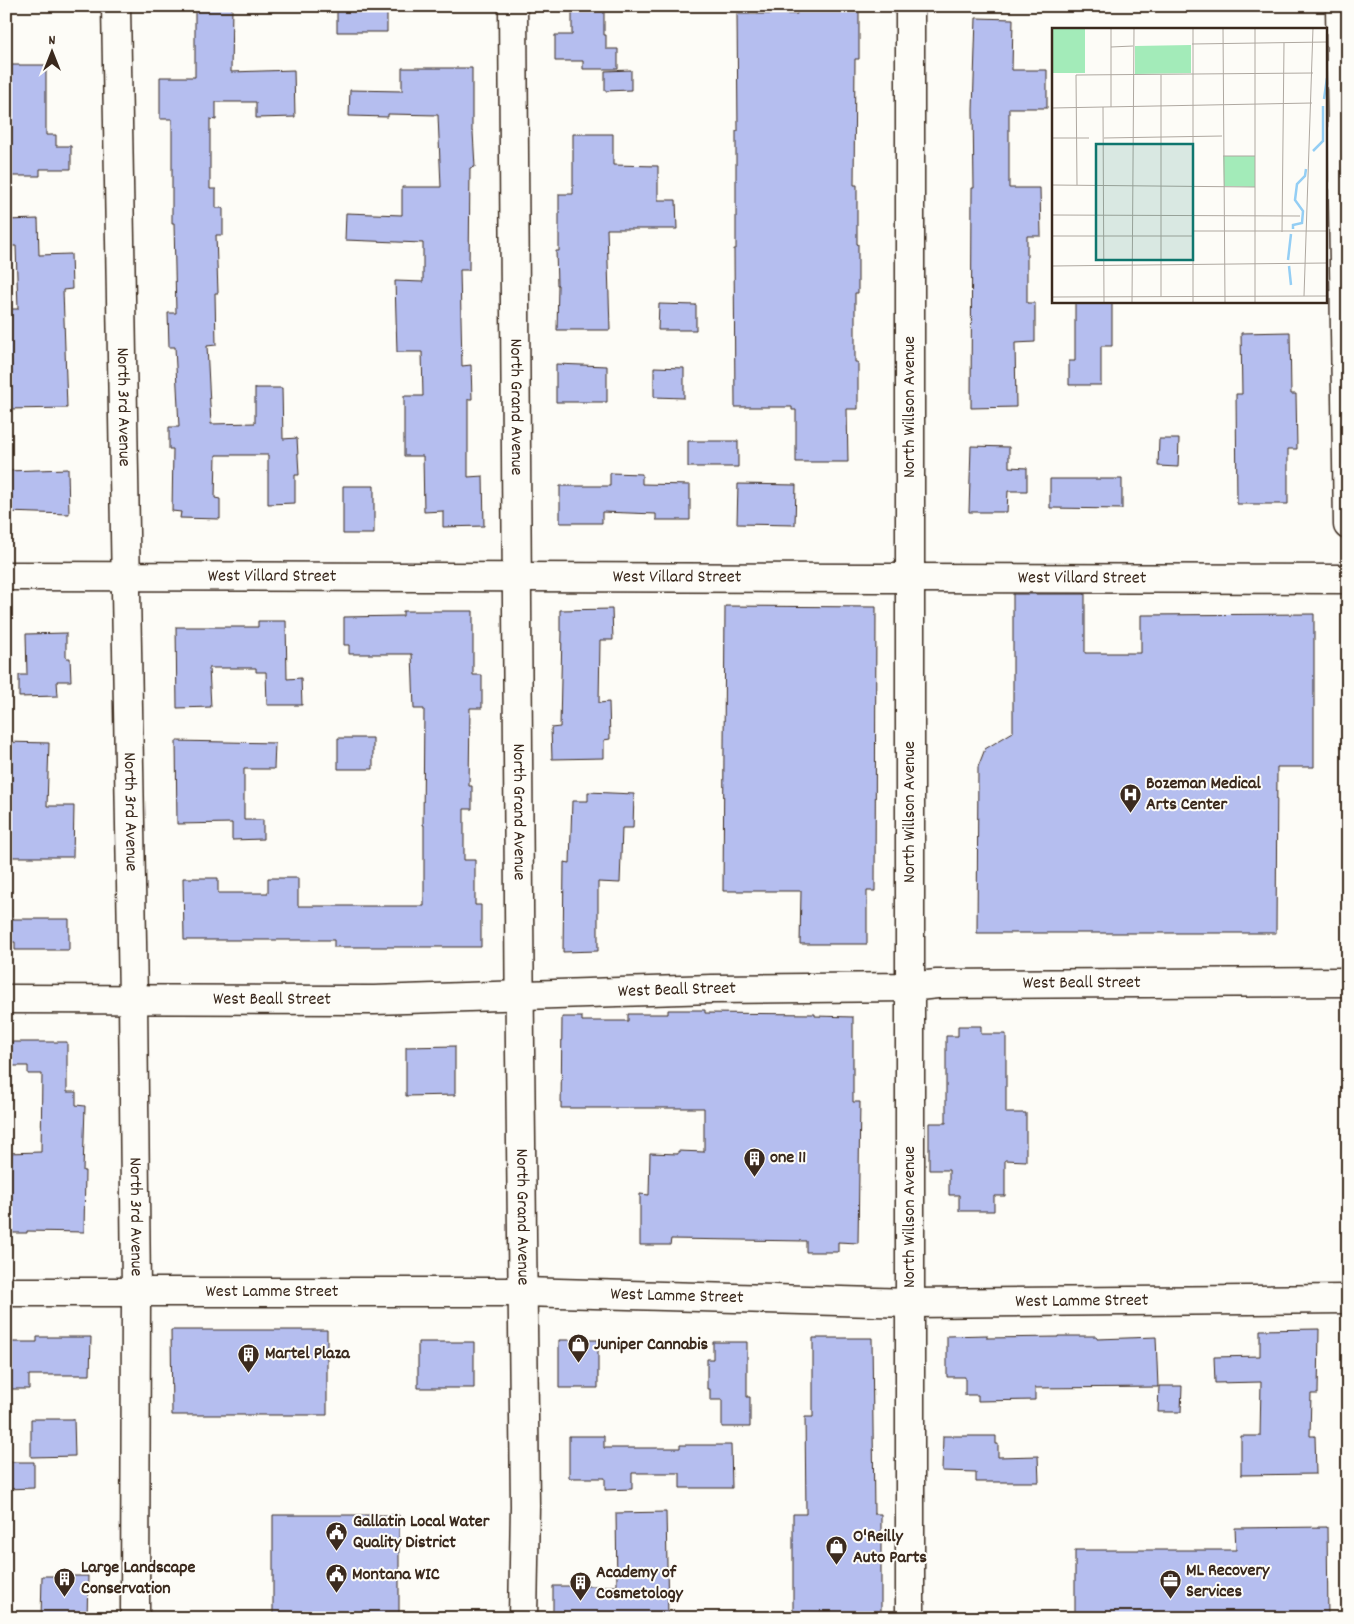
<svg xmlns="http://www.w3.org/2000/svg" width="1354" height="1624" viewBox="0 0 1354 1624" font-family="Dekko,sans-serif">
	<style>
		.building { fill: #b5beef; stroke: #3b2a1e }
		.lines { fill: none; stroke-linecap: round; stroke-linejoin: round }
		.street-casing { stroke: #3b2a1e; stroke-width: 31 }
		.secondary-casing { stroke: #3b2a1e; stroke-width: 31 }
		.street { stroke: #fdfcf7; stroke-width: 28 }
		.secondary { stroke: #fdfcf7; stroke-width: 28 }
		.labels { text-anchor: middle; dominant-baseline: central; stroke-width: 4; stroke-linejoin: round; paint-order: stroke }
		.street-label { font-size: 18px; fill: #3b2a1e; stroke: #fdfcf7 }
		.poi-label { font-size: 18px; font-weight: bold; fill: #3b2a1e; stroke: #fdfcf7; text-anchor: start }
		.inset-river { fill: none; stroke: #94cef4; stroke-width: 2.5 }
		.inset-road { fill: none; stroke: #afa8a0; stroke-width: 1 }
		.view { fill: #0f766e; fill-opacity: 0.15; stroke: #0f766e; stroke-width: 2.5 }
		.inset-edge { fill: none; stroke: #3b2a1e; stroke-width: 2.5 }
	</style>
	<rect width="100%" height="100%" fill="#fdfcf7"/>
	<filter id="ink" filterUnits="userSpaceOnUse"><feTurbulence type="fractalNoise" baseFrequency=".02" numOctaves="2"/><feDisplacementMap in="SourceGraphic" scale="10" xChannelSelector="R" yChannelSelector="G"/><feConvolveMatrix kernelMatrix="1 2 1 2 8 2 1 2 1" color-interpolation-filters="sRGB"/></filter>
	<g filter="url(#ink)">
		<path class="building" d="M 195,6 L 232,6 L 231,72 L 294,70 L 295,117 L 256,118 L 256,102 L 216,102 L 216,120 L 210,119 L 210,189 L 216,189 L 216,208 L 223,208 L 223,235 L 216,235 L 218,293 L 215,293 L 216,345 L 207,346 L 211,424 L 255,423 L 255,388 L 282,388 L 283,439 L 297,438 L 299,475 L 295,475 L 295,503 L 268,504 L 268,455 L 216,455 L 215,498 L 220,499 L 220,519 L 180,518 L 181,512 L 172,511 L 173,449 L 169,449 L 169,427 L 179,427 L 175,347 L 169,347 L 168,313 L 176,313 L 174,223 L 172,223 L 172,119 L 160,119 L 160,77 L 195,77 Z
			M 337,6 L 387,6 L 387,32 L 337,32 Z
			M 572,6 L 604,6 L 604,35 L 606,35 L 606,49 L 618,49 L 618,69 L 583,69 L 583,61 L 555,61 L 555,35 L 572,35 Z
			M 797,10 L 859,10 L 859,59 L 855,59 L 854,185 L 857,185 L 857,244 L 858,244 L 858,293 L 855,293 L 855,362 L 858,362 L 858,409 L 847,409 L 848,462 L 796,462 L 796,410 L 792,410 L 792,407 L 735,407 L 734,249 L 736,249 L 736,131 L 738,131 L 737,14 L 797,14 Z
			M 976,18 L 1013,19 L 1012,70 L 1047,70 L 1047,108 L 1009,108 L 1009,188 L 1040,188 L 1041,236 L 1027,236 L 1027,303 L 1035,303 L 1035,342 L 1015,343 L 1016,407 L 971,408 L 972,188 L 974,188 L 973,110 Z
			M 6,65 L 46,65 L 46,135 L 56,135 L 56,146 L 71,146 L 71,169 L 40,169 L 40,176 L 10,176 L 10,121 L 6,121 Z
			M 402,68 L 472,68 L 472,132 L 473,132 L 475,167 L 470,168 L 469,270 L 460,270 L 462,366 L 471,365 L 472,399 L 468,399 L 468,477 L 483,476 L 484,526 L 443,527 L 443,511 L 424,512 L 423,456 L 404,456 L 404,396 L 423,396 L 422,352 L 397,352 L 395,281 L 423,282 L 423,243 L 345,240 L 346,213 L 402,215 L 402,187 L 441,187 L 438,115 L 388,114 L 388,117 L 349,116 L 350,90 L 402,91 Z
			M 631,70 L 631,90 L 605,91 L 605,71 Z
			M 573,134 L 613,134 L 613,165 L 658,166 L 658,200 L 676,200 L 677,229 L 607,229 L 610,330 L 557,330 L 558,285 L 557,285 L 556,251 L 559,251 L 559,194 L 573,194 Z
			M 38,219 L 39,255 L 71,254 L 72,289 L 63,290 L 67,408 L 7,409 L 6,316 L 8,316 L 7,309 L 18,309 L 16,246 L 6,246 L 6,220 Z
			M 1075,302 L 1112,302 L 1112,346 L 1101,346 L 1101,385 L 1069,385 L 1069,361 L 1075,361 Z
			M 659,304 L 696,305 L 696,330 L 658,330 Z
			M 1290,332 L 1291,394 L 1296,394 L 1297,449 L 1288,449 L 1288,504 L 1237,504 L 1236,394 L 1242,394 L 1241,333 Z
			M 556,364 L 607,366 L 607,402 L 556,402 Z
			M 654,367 L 684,368 L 684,398 L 654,397 Z
			M 1159,439 L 1179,439 L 1178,467 L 1158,466 Z
			M 688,441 L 738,441 L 738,467 L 688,467 Z
			M 971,446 L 1009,447 L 1009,467 L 1027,468 L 1027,491 L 1008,491 L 1007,512 L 969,512 Z
			M 68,469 L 69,514 L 6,512 L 6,471 Z
			M 610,473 L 642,474 L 642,484 L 690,485 L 690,520 L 656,520 L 656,514 L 602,512 L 602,523 L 560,523 L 560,486 L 610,486 Z
			M 1050,479 L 1122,479 L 1122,509 L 1050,508 Z
			M 738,484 L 796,485 L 795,525 L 737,524 Z
			M 343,486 L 374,486 L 374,534 L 343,534 Z
			M 1013,594 L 1085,594 L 1085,653 L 1141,653 L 1141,615 L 1314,614 L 1314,767 L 1277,767 L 1276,933 L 977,933 L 978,767 L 985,749 L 1013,732 Z
			M 725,606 L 876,607 L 875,891 L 867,891 L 867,944 L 800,944 L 801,891 L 723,891 Z
			M 612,609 L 613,640 L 600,640 L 599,703 L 609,702 L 610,739 L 604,740 L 604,758 L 552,759 L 551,728 L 560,727 L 562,631 L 560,631 L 560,610 Z
			M 403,611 L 473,611 L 473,675 L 482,675 L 482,708 L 470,708 L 469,786 L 472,786 L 472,809 L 464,809 L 464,860 L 475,860 L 475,905 L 481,905 L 481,947 L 334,947 L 334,940 L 184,940 L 183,878 L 218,878 L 218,893 L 268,893 L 268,878 L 298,878 L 298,906 L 424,906 L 424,825 L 423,825 L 424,709 L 414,709 L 412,654 L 349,654 L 349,645 L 344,645 L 344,617 L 403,616 Z
			M 258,621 L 286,621 L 287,679 L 301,678 L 302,705 L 267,705 L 266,672 L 256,672 L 256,668 L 209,668 L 211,707 L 177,708 L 176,627 L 258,627 Z
			M 66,633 L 66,658 L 70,658 L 71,681 L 57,681 L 58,696 L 19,697 L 19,675 L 27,675 L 26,634 Z
			M 338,738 L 373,738 L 373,769 L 338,769 Z
			M 176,741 L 275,743 L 274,769 L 244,769 L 244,820 L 263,820 L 263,839 L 232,840 L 232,823 L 177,824 Z
			M 6,742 L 49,743 L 47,806 L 74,806 L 73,857 L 6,857 Z
			M 588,792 L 634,794 L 633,828 L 622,828 L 620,883 L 598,882 L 598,951 L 563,952 L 564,862 L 570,863 L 572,801 L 588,801 Z
			M 6,919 L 69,919 L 69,950 L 15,950 L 15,942 L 6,942 Z
			M 668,1010 L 705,1010 L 705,1013 L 815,1014 L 815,1016 L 853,1017 L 853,1102 L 860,1102 L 858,1243 L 838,1242 L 838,1252 L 806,1252 L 806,1241 L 671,1239 L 670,1245 L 640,1245 L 640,1194 L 649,1195 L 650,1153 L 678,1154 L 678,1151 L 704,1152 L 704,1108 L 561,1108 L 562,1017 L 582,1017 L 582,1021 L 628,1021 L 628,1014 L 668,1014 Z
			M 958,1026 L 981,1026 L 981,1034 L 1006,1034 L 1006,1113 L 1026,1113 L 1026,1161 L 1005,1160 L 1005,1196 L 994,1196 L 994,1211 L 959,1211 L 959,1195 L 949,1195 L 949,1170 L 929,1170 L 929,1123 L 946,1123 L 946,1036 L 958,1036 Z
			M 6,1042 L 67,1042 L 67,1092 L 76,1092 L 76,1105 L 85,1106 L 83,1171 L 85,1171 L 84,1232 L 27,1231 L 27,1233 L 6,1233 L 6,1153 L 41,1152 L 42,1074 L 28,1074 L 28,1066 L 6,1066 Z
			M 455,1046 L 455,1095 L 406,1096 L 406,1047 Z
			M 1319,1329 L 1318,1394 L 1311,1394 L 1310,1436 L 1315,1436 L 1316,1474 L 1241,1475 L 1241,1436 L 1260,1436 L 1261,1382 L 1215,1383 L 1214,1357 L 1260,1356 L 1260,1330 Z
			M 171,1330 L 327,1330 L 327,1415 L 172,1415 Z
			M 987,1335 L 987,1338 L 1058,1337 L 1058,1336 L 1097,1336 L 1097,1339 L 1156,1337 L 1158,1387 L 1035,1388 L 1035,1400 L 978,1401 L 978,1395 L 965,1395 L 965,1377 L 947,1377 L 947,1336 Z
			M 37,1337 L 91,1337 L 90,1375 L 29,1375 L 29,1389 L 6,1389 L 6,1342 L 37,1342 Z
			M 813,1338 L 872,1338 L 874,1514 L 881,1514 L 881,1618 L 793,1618 L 793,1514 L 806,1514 L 805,1417 L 813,1417 Z
			M 559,1340 L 598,1340 L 598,1388 L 559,1388 Z
			M 418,1342 L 474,1342 L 474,1388 L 418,1388 Z
			M 713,1342 L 747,1342 L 747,1397 L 750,1397 L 750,1427 L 722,1427 L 722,1400 L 710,1400 L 710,1389 L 707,1389 L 707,1359 L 713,1359 Z
			M 1159,1386 L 1182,1386 L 1181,1412 L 1158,1412 Z
			M 31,1419 L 74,1419 L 75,1456 L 31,1457 Z
			M 569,1436 L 604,1436 L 604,1448 L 680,1448 L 680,1445 L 731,1445 L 732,1488 L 680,1488 L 680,1473 L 632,1473 L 632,1489 L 605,1490 L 605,1478 L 569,1478 Z
			M 943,1436 L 996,1436 L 996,1444 L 998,1444 L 998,1457 L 1038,1456 L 1039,1482 L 976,1482 L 976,1472 L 942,1471 Z
			M 6,1462 L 34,1462 L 34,1488 L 6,1489 Z
			M 666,1512 L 668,1618 L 553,1618 L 553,1586 L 617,1586 L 616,1513 Z
			M 273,1515 L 399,1515 L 399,1618 L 273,1618 Z
			M 1327,1527 L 1328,1618 L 1075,1618 L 1075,1550 L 1236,1550 L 1235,1528 Z
			M 42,1576 L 88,1576 L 87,1618 L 41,1618 Z"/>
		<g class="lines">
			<defs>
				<g id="street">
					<path id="s1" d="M 116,6 L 133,1000 L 136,1292 L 135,1618"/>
					<path id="s2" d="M 513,6 L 520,1051 L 525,1506 L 523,1618"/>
					<path d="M 1340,6 L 1348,525"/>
					<path id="s3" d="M 6,576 L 1348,579"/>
					<path id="s4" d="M 6,999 L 374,1000 L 712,989 L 909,987 L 937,984 L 1348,982"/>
					<path id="s5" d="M 6,1292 L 523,1292 L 910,1303 L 1348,1299"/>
				</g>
				<path id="secondary" d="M 910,1618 L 910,6"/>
			</defs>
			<use href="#street" class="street-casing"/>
			<use href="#secondary" class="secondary-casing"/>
			<use href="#street" class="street"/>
			<use href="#secondary" class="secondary"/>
		</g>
	</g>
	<defs>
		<symbol id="hospital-pin" viewBox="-11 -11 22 30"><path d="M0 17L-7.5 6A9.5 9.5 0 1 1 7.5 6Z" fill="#3b2a1e" stroke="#fdfcf7"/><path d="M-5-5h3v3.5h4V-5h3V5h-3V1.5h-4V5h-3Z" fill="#fff"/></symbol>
		<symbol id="building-pin" viewBox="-11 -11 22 30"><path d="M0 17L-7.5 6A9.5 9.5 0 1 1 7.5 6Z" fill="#3b2a1e" stroke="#fdfcf7"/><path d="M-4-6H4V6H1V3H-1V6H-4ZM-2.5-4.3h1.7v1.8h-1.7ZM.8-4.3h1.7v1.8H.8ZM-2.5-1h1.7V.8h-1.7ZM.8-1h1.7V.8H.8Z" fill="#fff"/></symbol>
		<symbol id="shop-pin" viewBox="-11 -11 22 30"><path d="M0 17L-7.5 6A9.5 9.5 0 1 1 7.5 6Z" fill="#3b2a1e" stroke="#fdfcf7"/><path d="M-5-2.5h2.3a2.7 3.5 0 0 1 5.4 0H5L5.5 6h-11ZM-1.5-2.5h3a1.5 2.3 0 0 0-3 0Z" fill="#fff"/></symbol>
		<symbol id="civic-pin" viewBox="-11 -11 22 30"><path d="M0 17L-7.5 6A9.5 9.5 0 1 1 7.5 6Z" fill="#3b2a1e" stroke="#fdfcf7"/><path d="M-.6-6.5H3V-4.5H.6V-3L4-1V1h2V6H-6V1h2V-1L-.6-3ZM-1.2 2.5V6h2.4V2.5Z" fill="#fff"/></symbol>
		<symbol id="office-pin" viewBox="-11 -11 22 30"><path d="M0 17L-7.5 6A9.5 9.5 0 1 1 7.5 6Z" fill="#3b2a1e" stroke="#fdfcf7"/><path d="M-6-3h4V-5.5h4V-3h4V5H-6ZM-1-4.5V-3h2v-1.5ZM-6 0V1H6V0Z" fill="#fff"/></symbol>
	</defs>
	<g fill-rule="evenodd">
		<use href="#hospital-pin" x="1118" y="782" width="25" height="34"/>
		<use href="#building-pin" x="742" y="1146" width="25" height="34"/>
		<use href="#shop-pin" x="566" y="1332" width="25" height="34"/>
		<use href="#building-pin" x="236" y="1342" width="25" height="34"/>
		<use href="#civic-pin" x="324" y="1520" width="25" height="34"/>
		<use href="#shop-pin" x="824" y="1534" width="25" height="34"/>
		<use href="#civic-pin" x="324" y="1562" width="25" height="34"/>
		<use href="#building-pin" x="52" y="1566" width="25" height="34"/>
		<use href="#office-pin" x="1158" y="1568" width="25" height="34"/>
		<use href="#building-pin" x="568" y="1570" width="25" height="34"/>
	</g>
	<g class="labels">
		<g class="street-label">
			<text stroke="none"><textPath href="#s1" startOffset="401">North 3rd Avenue</textPath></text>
			<text stroke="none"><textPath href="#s2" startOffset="401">North Grand Avenue</textPath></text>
			<text transform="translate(910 407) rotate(-90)">North Willson Avenue</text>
			<text stroke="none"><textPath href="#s3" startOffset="266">West Villard Street</textPath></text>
			<text stroke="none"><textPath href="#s3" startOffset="671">West Villard Street</textPath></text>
			<text stroke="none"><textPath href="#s3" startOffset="1076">West Villard Street</textPath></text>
			<text stroke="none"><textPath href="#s1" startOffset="806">North 3rd Avenue</textPath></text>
			<text stroke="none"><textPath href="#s2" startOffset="806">North Grand Avenue</textPath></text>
			<text transform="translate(910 812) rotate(-90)">North Willson Avenue</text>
			<text stroke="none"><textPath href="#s4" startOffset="1076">West Beall Street</textPath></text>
			<text stroke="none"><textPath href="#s4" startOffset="671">West Beall Street</textPath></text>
			<text stroke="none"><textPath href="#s4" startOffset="266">West Beall Street</textPath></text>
			<text stroke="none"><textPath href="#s1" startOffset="1211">North 3rd Avenue</textPath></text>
			<text stroke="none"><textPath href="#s2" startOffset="1211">North Grand Avenue</textPath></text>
			<text transform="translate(910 1217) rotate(-90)">North Willson Avenue</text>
			<text stroke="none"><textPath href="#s5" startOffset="266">West Lamme Street</textPath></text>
			<text stroke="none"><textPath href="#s5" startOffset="671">West Lamme Street</textPath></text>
			<text stroke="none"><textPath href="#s5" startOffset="1076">West Lamme Street</textPath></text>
		</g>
		<g class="poi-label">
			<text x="1146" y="784">Bozeman Medical<tspan x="1146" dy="21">Arts Center</tspan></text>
			<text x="770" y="1158">one 11</text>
			<text x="594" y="1345">Juniper Cannabis</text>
			<text x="265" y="1354">Martel Plaza</text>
			<text x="353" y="1522">Gallatin Local Water<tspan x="353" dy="21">Quality District</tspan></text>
			<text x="853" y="1537">O'Reilly<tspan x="853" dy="21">Auto Parts</tspan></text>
			<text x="81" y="1568">Large Landscape<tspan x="81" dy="21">Conservation</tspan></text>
			<text x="1186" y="1571">ML Recovery<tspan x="1186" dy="21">Services</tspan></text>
			<text x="596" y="1573">Academy of<tspan x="596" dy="21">Cosmetology</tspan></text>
			<text x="352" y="1575">Montana WIC</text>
		</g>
	</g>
	<g transform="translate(1052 28)">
		<rect width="275" height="275" fill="#fdfcf7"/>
		<path d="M 0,0 L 33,0 L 33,45 L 0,45 ZM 139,17 L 139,45 L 83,46 L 83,18 ZM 171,128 L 203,128 L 203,159 L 172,158 Z" fill="#a3ebb9"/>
		<path class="inset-river" d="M 272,71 L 275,50M 261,123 L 271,113 L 271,78M 241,201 L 241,197 L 250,195 L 251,183 L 243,172 L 245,156 L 253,148 L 254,141M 236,232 L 239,206M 237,238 L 239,257"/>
		<path class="inset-road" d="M 59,0 L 59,79M 141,0 L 141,275M 171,0 L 173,275M 203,0 L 203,275M 140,16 L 275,14M 59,19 L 81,18M 51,79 L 52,275M 0,80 L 260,75M 0,110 L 37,110M 52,110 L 170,108M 171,128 L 203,128M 0,157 L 203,159M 25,157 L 24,47 L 261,45M 0,187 L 248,188M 141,203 L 275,203M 230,204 L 232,15M 0,208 L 141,208M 0,238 L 275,235M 252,268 L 261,0M 0,269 L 275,268M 109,269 L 109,47M 80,275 L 82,0"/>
		<path class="view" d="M 44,116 L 141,116 L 141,232 L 44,232 Z"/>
		<rect width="275" height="275" class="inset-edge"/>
	</g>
	<rect width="1354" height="1624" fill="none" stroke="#fdfcf7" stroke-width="25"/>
	<rect x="12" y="12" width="1329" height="1599" fill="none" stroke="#3b2a1e" stroke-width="2" filter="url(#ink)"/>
	<g transform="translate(52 52)" stroke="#fdfcf7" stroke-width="4" paint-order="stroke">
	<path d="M0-4L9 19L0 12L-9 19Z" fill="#3b2a1e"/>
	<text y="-8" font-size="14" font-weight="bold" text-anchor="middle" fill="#3b2a1e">N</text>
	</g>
</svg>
